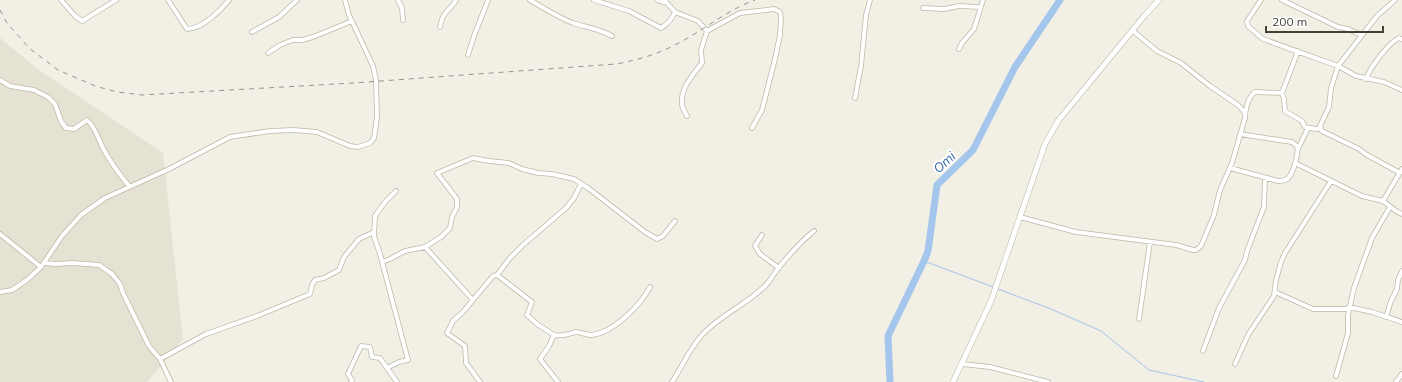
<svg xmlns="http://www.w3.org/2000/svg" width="1402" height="382" viewBox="0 0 1402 382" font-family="Mulish,sans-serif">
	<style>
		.residential { fill: #e5e2d3 }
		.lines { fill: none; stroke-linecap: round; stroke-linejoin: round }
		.stream { stroke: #a4c5ec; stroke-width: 1 }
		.river { stroke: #a4c5ec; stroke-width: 7 }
		.minor-casing { stroke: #bcb8a8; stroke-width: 5.5 }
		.tertiary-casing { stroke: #bcb8a8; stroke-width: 6 }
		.minor { stroke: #fff; stroke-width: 4 }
		.tertiary { stroke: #fff; stroke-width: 5 }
		.rail { stroke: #949494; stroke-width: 1; stroke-dasharray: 5 5; stroke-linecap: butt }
		.labels { text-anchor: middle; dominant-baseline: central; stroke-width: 4; stroke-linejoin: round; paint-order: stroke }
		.water-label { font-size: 13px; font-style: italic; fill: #3469a9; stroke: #fff }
	</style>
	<rect width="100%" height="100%" fill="#f2efe5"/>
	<path class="residential" d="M 0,38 L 39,70 L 163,153 L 183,339 L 147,382 L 0,382 Z"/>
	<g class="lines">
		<path class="stream" d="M 924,261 L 993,287
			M 998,289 L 1051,309 L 1101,331 L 1149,370 L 1204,382"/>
		<path class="river" d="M 890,382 L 888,336 L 924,261 L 928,251 L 937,185 L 973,150 L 1015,67 L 1060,0"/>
		<defs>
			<path id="minor" d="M 61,0 L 75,16 L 82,21 L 116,0
				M 168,0 L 187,29 C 202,29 220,11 229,0
				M 398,0 L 402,8 L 403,20
				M 530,0 C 544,8 557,17 573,23 C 585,27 600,29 612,36
				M 594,0 L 629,11 L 661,28 C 668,24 672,19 675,12
				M 657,0 L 664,2 L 666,0
				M 1261,0 L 1247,21 L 1248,26 L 1263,39 L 1338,66 L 1356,76 L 1384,82 L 1402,90
				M 1282,0 L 1338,27 L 1348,29 L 1361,35
				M 1395,0 L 1377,16 L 1338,66 L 1331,88 L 1329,107 L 1320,126 L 1321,130 L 1322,131 L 1359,149 L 1367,155 L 1400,173
				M 665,1 L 675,12 L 698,21 L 707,31 L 701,50 L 702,63 C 693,75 680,88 682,104 C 682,108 685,112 687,116
				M 923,8 L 944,9 L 959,6 L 980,7
				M 440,27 C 441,24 441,20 443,17 C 446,10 453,7 456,0
				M 1132,30 L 1157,51 L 1181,63 L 1210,86 L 1238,105 L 1245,113
				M 707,31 L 740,13 L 774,9 L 780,12 L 781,18 L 780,35 L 775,59 L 762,110 L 752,128
				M 252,32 L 279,17 L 297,0
				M 959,49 L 962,43 L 974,29 L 983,0
				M 268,53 L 280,45 L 293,40 L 302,40 L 313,37 L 352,21
				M 468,55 L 474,36 L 488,0
				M 1366,79 C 1370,68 1388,43 1399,38 L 1402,39
				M 0,80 L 10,86 L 34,90 L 48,97 L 55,104 L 61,121 L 66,128 L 74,129 L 87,120 C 96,127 98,140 104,150 C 111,163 120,175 129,186
				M 1282,93 L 1284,99 L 1285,111 L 1302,121 L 1305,127 L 1316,129 L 1321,128
				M 855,98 L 861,66 L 866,15 L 870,0
				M 1298,149 L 1308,128
				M 1295,163 L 1362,196 L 1383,201 L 1396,211 L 1402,214
				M 1230,168 L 1278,181 C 1281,181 1284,181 1287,179 C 1293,175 1299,153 1297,146 L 1292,142 L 1240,134
				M 1383,201 L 1402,169
				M 1020,217 L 1076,232 L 1176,245 L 1193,250 L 1196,250 L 1201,246 L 1214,215 L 1220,190 L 1232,163 L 1245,118 C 1245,110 1248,97 1255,92 L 1282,93 L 1298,51
				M 0,234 L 41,267
				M 762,235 L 755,246 L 760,254 L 779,268
				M 425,247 L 441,237 L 450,228 L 452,217 L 457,207 L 457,199 L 437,173 L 473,158 L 489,161 L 509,163 L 522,169 L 538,173 L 552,174 L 574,179 L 588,188 L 645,232 L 657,239 L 663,236 L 675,221
				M 382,262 L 390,259 L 405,251 L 425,247 L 473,300
				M 44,263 L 56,264 L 72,263 L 99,265 L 112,274 L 120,284 L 123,293 L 149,346 L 160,359 L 171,382
				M 497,275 L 510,258 L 523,245 L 566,208 L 574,198 L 581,184
				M 0,292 L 12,290 L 27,280 L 41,267 L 62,236 L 81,215 L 105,198 L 169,169 L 230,137 L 270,131 L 294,130 L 317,132 L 350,146 L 358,147 L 370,143 L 374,138 L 377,117 L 376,80 L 373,66 L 349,15 L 345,0
				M 1275,292 L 1313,309 L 1349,309
				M 1349,307 L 1372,312 L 1402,322
				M 1386,317 L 1391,301 L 1397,289 L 1398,280 L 1402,271
				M 1139,319 L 1150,242
				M 554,335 C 562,337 568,334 576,332 C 581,332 586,335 591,335 C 613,333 640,306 650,287
				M 1203,351 L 1219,308 L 1245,260 L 1247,251 L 1264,207 L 1265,178
				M 160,359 L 206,334 L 257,316 L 310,294 L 312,285 L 315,280 L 324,278 L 339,270 L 344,257 L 359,239 L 374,232
				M 962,364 L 990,367 L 1048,382
				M 1235,364 L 1248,335 L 1274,296 L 1276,280 L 1281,262 L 1285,253 L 1331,181
				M 387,368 L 397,382
				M 1336,376 L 1348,333 L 1348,315 L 1354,288 L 1372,238 L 1390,207
				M 351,382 L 352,380 L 348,374 L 361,346 L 370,347 L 372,357 L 380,358 L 387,368 L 399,362 L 408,360 L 380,254 L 374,236 L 375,216 L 385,202 L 396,191
				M 480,382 L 466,363 L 465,346 L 447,333 L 453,321 L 463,312 L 493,276 L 497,275 L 532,302 L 527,315 L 537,324 L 554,335 L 549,346 L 540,359 L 558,382
				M 672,382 C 682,367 690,348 702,335 C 720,315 746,305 765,286 C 771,280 774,273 780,266 C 790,254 801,241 814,231
				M 1396,382 L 1402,374"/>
			<path id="tertiary" d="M 953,382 L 991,301 L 1045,144 L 1058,121 L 1145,15 L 1159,0"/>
		</defs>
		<use href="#minor" class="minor-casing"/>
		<use href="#tertiary" class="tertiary-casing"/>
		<use href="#minor" class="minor"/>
		<use href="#tertiary" class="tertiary"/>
		<path class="rail" d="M 0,10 L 7,23 L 29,48 L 58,70 L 95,86 L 117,92 L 142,95 L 353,83 L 616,64 C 638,60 658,54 677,44 C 704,30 727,10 755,0"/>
	</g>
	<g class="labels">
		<g class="water-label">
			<text transform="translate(944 162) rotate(-43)">Omi</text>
		</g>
	</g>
	<path d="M1266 26v6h117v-6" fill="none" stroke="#444035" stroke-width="2"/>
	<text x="1272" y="26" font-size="12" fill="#444035" stroke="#ffffff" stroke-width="3" paint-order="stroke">200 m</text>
</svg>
